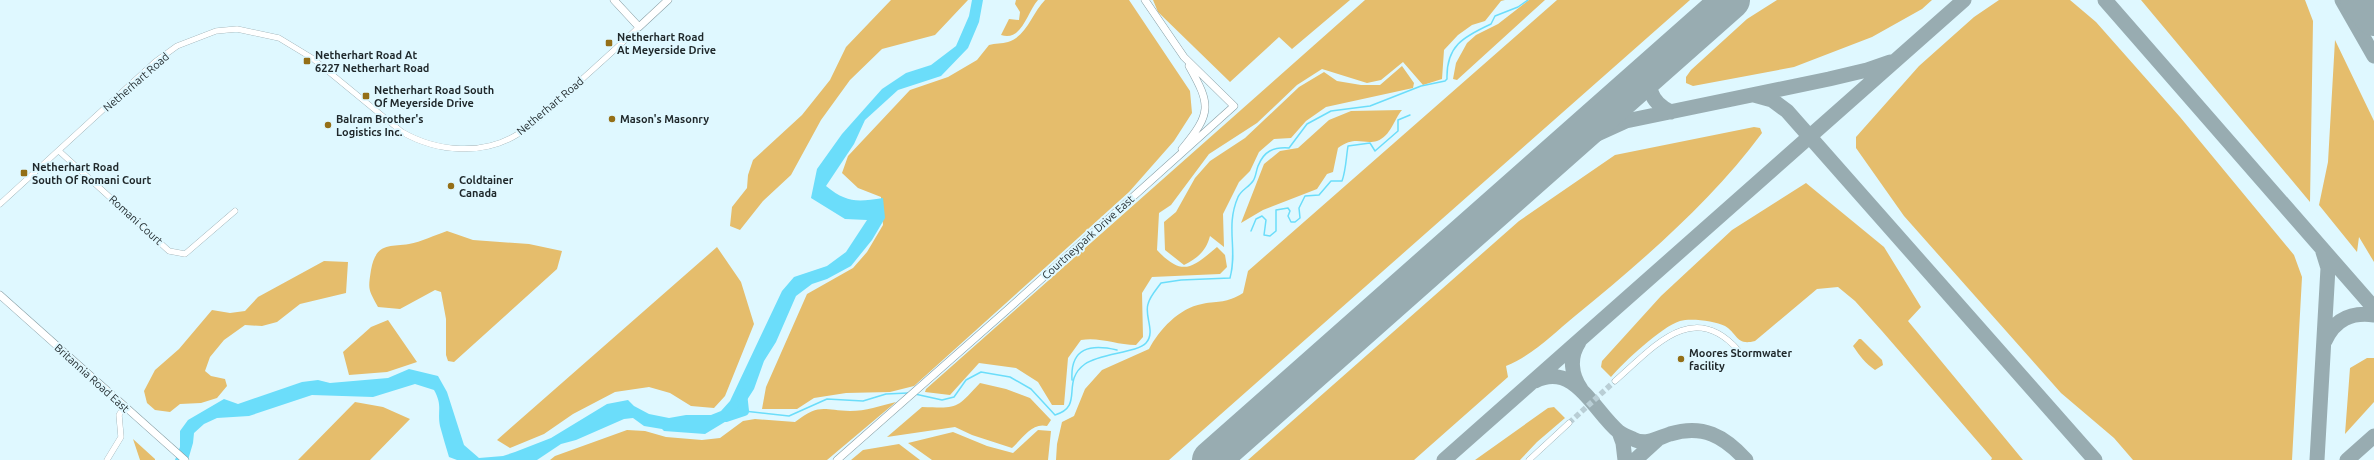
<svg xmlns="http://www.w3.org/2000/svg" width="2374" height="460" viewBox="0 0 2374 460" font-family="Ubuntu,sans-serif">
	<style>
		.green { fill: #e5bd6c }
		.water { fill: #6bddfa }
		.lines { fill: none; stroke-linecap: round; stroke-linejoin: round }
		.stream { stroke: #6bddfa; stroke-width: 1.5 }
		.river { stroke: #6bddfa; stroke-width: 10 }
		.taxiway { stroke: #98acb1; stroke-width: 15 }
		.runway { stroke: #98acb1; stroke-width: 38 }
		.minor-tunnel { stroke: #b9ced5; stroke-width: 5.5; stroke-dasharray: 5.5 3; stroke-linecap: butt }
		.minor-casing { stroke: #879ea4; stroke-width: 6 }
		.tertiary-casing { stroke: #879ea4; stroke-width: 8 }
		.minor { stroke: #fff; stroke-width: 5.5 }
		.tertiary { stroke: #fff; stroke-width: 7 }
		.poi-dot { fill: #946f17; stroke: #dff8ff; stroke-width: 1.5 }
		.labels { text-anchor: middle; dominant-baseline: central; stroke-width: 4; stroke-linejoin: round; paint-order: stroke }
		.poi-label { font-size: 11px; font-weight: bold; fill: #1f282b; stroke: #dff8ff; text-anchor: start }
		.street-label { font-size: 11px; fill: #1f282b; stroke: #dff8ff }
	</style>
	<rect width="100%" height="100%" fill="#dff8ff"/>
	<path class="green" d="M 891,0 L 968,0 L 935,35 L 882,49 L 850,80 L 821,120 L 791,175 L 763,201 L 740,230 L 730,226 L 732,207 L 747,188 L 748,175 L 753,160 L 802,115 L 830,80 L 846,47 Z
		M 1016,0 L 1038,0 C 1027,12 1022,42 1001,35 L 1009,19 L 1019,20 L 1020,12 L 1015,4 Z
		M 1045,0 L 1129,0 L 1190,91 L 1192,113 L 1174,141 L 1129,192 L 914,386 L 890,392 L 846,393 L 814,398 L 797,409 L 762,409 L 766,387 L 807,294 L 853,268 L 867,252 L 883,225 L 881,197 L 858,188 L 842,173 L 848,156 L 910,90 L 948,77 L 977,60 L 989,45 C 995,43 1002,44 1008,42 C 1027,36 1032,13 1045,0 Z
		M 1153,0 L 1350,0 L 1292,49 L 1279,37 L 1230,82 L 1158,12 Z
		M 1365,0 L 1505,0 L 1501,1 L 1485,21 L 1472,25 L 1458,35 L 1444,50 L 1442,79 L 1423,85 L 1403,62 L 1381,80 L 1367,83 L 1322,69 L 1297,85 L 1257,123 L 1209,154 L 1171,205 L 1159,213 L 1157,250 C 1183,278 1193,267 1217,247 L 1225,255 L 1227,267 L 1220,274 L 1152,277 L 1142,293 L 1143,337 L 1136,345 C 1116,345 1101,337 1081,340 L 1068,358 L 1064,405 L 1052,405 L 1038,382 L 1016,368 L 979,363 L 950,395 L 925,392 L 926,389 Z
		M 1529,0 L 1545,0 L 1457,80 L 1453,79 L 1456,63 L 1467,43 L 1476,35 L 1498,24 Z
		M 1557,0 L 1690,0 L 1169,460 L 1056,460 L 1057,444 L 1062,422 L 1074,416 L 1085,389 L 1102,370 L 1149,349 C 1159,330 1179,308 1202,304 C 1221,300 1225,304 1243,293 L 1248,271 Z
		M 1777,0 L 1932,0 L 1922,9 L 1872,37 L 1794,67 L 1693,86 L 1686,83 L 1686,77 L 1691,70 L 1747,19 Z
		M 1999,0 L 2070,0 L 2096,22 L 2180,117 L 2294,255 L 2302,277 L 2292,460 L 2133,460 L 2114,438 L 2061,393 L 1904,216 L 1856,148 L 1856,137 L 1919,66 L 1974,17 Z
		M 2141,0 L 2305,0 L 2313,21 L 2310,202 Z
		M 2335,40 L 2374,121 L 2374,262 L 2359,237 L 2357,252 L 2319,205 L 2328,162 Z
		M 1402,66 L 1414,83 L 1413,88 L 1326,107 L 1306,121 L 1291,138 L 1274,139 L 1259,152 L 1250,171 L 1239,182 L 1223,214 L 1224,247 L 1210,236 C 1206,251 1198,258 1184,265 L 1165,250 L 1164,222 L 1176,212 L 1195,178 L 1210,161 L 1245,138 L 1299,87 L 1324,72 L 1337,81 L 1361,85 L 1380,85 Z
		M 1402,110 C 1394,119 1391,136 1377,141 C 1363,145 1356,135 1338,148 L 1333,172 L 1327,174 L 1317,189 L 1263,210 L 1241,223 L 1264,164 L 1280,151 L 1298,148 L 1329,120 L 1351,111 Z
		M 1754,127 L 1760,128 L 1762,133 C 1711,202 1641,262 1575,316 C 1553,334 1533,355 1506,366 L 1508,377 L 1414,460 L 1248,460 L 1519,221 L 1615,155 Z
		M 1806,183 L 1884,247 L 1921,307 L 1908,321 L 2023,460 L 1991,460 L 1992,458 L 1882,331 L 1855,301 L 1838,287 L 1817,289 L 1755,341 C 1736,346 1738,334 1725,326 C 1715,321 1691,318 1680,321 C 1661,327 1624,362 1611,377 L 1601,367 L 1602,361 L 1661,296 L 1732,230 Z
		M 447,231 L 473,240 L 529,244 L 562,251 L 557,269 L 454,362 L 448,361 L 446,355 L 446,319 L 441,292 L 435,290 L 400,309 L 378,307 C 368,289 368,290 371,270 C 376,243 388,247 409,244 C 421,242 435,235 447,231 Z
		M 717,247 L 741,282 L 754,324 L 725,396 L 714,408 L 691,406 L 670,393 L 649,387 L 615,392 L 573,414 L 544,434 L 510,448 L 497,440 Z
		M 324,261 L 348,262 L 346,293 L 300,304 L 277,322 L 262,326 L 245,325 L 224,340 L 210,357 L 205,371 L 211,376 L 225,379 L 227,386 L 217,398 L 201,403 L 180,404 L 170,412 L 155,410 L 147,403 L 144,391 L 155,370 L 179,349 L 212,310 L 230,313 L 245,311 L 258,297 Z
		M 388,320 L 417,362 L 387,372 L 349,375 L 343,352 L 371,327 Z
		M 1859,339 L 1861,339 L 1882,360 L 1883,365 L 1875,370 C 1866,364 1859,355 1853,346 Z
		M 2367,358 L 2374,358 L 2374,402 L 2345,434 L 2350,368 Z
		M 980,383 L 1006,389 L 1030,398 L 1051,420 L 1047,426 C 1032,422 1022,439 1012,448 L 972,435 L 955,427 L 887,437 L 922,407 C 958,408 955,410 980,383 Z
		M 355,402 L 383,407 L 410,419 L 370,460 L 298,460 Z
		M 896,402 L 827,460 L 550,460 L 555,456 L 627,430 L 645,431 L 666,437 L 702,440 L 720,438 L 743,421 L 755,419 L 795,422 C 820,403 822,410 850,411 C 866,411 880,406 896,402 Z
		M 1554,407 L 1565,418 L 1537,442 L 1520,460 L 1475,460 L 1548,408 Z
		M 1038,430 L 1051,431 L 1048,460 L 932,460 L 908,443 L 953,432 L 987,446 L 1013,453 Z
		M 133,439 L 155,459 L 155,460 L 140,460 Z
		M 899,444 L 920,460 L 851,460 L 863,450 Z"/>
	<path class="water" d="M 972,0 L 983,0 L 979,22 L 968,48 L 941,76 L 898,90 L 865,120 L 854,144 L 826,186 C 847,203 857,202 883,198 L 885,218 L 872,240 L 851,266 L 827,279 L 812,284 L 796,296 L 776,342 L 764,361 L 754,389 L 738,414 L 705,434 L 664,431 L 662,429 L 644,426 L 633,418 L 624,419 L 576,440 L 561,444 L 537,460 L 457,460 L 449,457 C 446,447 443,437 440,426 C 437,410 443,406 434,390 L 415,384 L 373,397 L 312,395 L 249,416 L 217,418 L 204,424 L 194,433 L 193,443 L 188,460 L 175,460 L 180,447 L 180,431 L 188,420 L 224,399 L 238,404 L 302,382 L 318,380 L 330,383 L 388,378 L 409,369 L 438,376 L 447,392 L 464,445 L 479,458 L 503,456 L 515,452 L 551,438 L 607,404 L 628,400 L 634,406 L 649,414 L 669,418 L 686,415 L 711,415 L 721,411 L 730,401 L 782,291 L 794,277 L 827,266 L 846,252 L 867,220 L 845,219 L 811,198 L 817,169 L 842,134 L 882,89 L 906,73 L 931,65 L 956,46 L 969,16 Z"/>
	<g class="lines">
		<path class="stream" d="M 1251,231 L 1256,219 L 1262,216 L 1266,220 L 1264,235 L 1270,236 L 1276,231 L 1276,210 L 1288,208 L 1290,211 L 1288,216 L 1291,222 L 1295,222 L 1300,218 L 1299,208 L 1305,196 L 1319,195 L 1331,181 L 1342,181 C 1346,170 1346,158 1348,146 L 1370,143 L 1375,151 L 1398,131 L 1398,120 L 1410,115
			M 1072,380 C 1070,347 1091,344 1117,350
			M 915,394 L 942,400 L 954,397 L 966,380 L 981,372 L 1010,377 L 1031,389 L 1055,415 C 1085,406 1060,382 1085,364 C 1100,353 1137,353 1146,343 C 1156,332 1144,316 1148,304 C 1150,296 1156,290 1161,283 L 1181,280 L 1230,278 C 1238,249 1225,227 1238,197 C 1241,190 1249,187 1253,181 C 1256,177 1256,171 1258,166 C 1264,151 1273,147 1289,148 L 1307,124 L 1331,111 L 1370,106 L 1421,86 L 1445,81 L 1447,79 C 1446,46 1463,37 1491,24 L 1495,16 L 1518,7 L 1528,0
			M 744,411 L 789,416 L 827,399 L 863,401 L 886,394 L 908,393"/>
		<path class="river" d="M 726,417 L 744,411 L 742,393"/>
		<path class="taxiway" d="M 2105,0 L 2374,308
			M 2342,0 L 2374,56
			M 2363,0 L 2369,12
			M 1658,65 C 1642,83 1651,103 1671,112
			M 1754,95 L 1772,100 L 1787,111 L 2095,460
			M 1526,182 L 1561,155 L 1593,136 L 1626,121 L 1829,79 L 1867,70 L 1890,62
			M 2325,341 C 2335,319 2352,312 2374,315
			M 1579,342 C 1569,357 1571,375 1581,389
			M 1535,381 C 1575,361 1594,412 1619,432 C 1623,435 1628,437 1633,439 C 1646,446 1658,438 1670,434 C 1703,424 1724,436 1746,460
			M 1619,432 L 1623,443 L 1625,460
			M 1444,460 L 1964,0
			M 1635,460 L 1657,440
			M 2317,460 L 2328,268 L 2323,252
			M 2347,460 L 2374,436"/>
		<path class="runway" d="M 2359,0 L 2374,17
			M 1211,460 L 1731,0"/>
		<path class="minor-tunnel" d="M 1569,423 L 1615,381"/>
		<defs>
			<path id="minor" d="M 59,151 L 169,251 L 185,254 L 235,211
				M 0,204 L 155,62 L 177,46 L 216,31 L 237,29 L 279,38 L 312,58 L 402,132 C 437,152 483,156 518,134 C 537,123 553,105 569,91 C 592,70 616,49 639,27
				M 1615,381 C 1652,349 1692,298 1738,350
				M 107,460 L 121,437 L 119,415 L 124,407
				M 1529,460 L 1569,423"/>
			<path id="tertiary" d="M 614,0 L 639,27 L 668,0
				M 1182,149 C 1212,113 1211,105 1189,66
				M 0,295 L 185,460
				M 837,460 L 1007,310 L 1234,106 L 1184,57 L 1145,0"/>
		</defs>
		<use href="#minor" class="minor-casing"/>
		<use href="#tertiary" class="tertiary-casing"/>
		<use href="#minor" class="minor"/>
		<use href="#tertiary" class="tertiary"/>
	</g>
	<g class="poi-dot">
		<rect x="605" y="39" width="8" height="8" rx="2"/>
		<rect x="303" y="57" width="8" height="8" rx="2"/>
		<rect x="362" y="92" width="8" height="8" rx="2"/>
		<circle cx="612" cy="119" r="4"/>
		<circle cx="328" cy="125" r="4"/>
		<rect x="20" y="169" width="8" height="8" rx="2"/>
		<circle cx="451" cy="186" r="4"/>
		<circle cx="1681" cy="359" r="4"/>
	</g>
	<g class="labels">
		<g class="poi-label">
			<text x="617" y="37">Netherhart Road<tspan x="617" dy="13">At Meyerside Drive</tspan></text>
			<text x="315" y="55">Netherhart Road At<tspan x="315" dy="13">6227 Netherhart Road</tspan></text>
			<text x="374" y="90">Netherhart Road South<tspan x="374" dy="13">Of Meyerside Drive</tspan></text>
			<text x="336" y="119">Balram Brother's<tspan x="336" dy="13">Logistics Inc.</tspan></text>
			<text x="620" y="119">Mason's Masonry</text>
			<text x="32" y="167">Netherhart Road<tspan x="32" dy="13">South Of Romani Court</tspan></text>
			<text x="459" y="180">Coldtainer<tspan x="459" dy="13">Canada</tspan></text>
			<text x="1689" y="353">Moores Stormwater<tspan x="1689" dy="13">facility</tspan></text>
		</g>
		<g class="street-label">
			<text transform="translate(136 82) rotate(-41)">Netherhart Road</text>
			<text transform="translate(550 106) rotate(-40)">Netherhart Road</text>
			<text transform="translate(136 220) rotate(42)">Romani Court</text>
			<text transform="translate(1088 237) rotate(-42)">Courtneypark Drive East</text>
			<text transform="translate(92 378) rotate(42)">Britannia Road East</text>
		</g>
	</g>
</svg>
